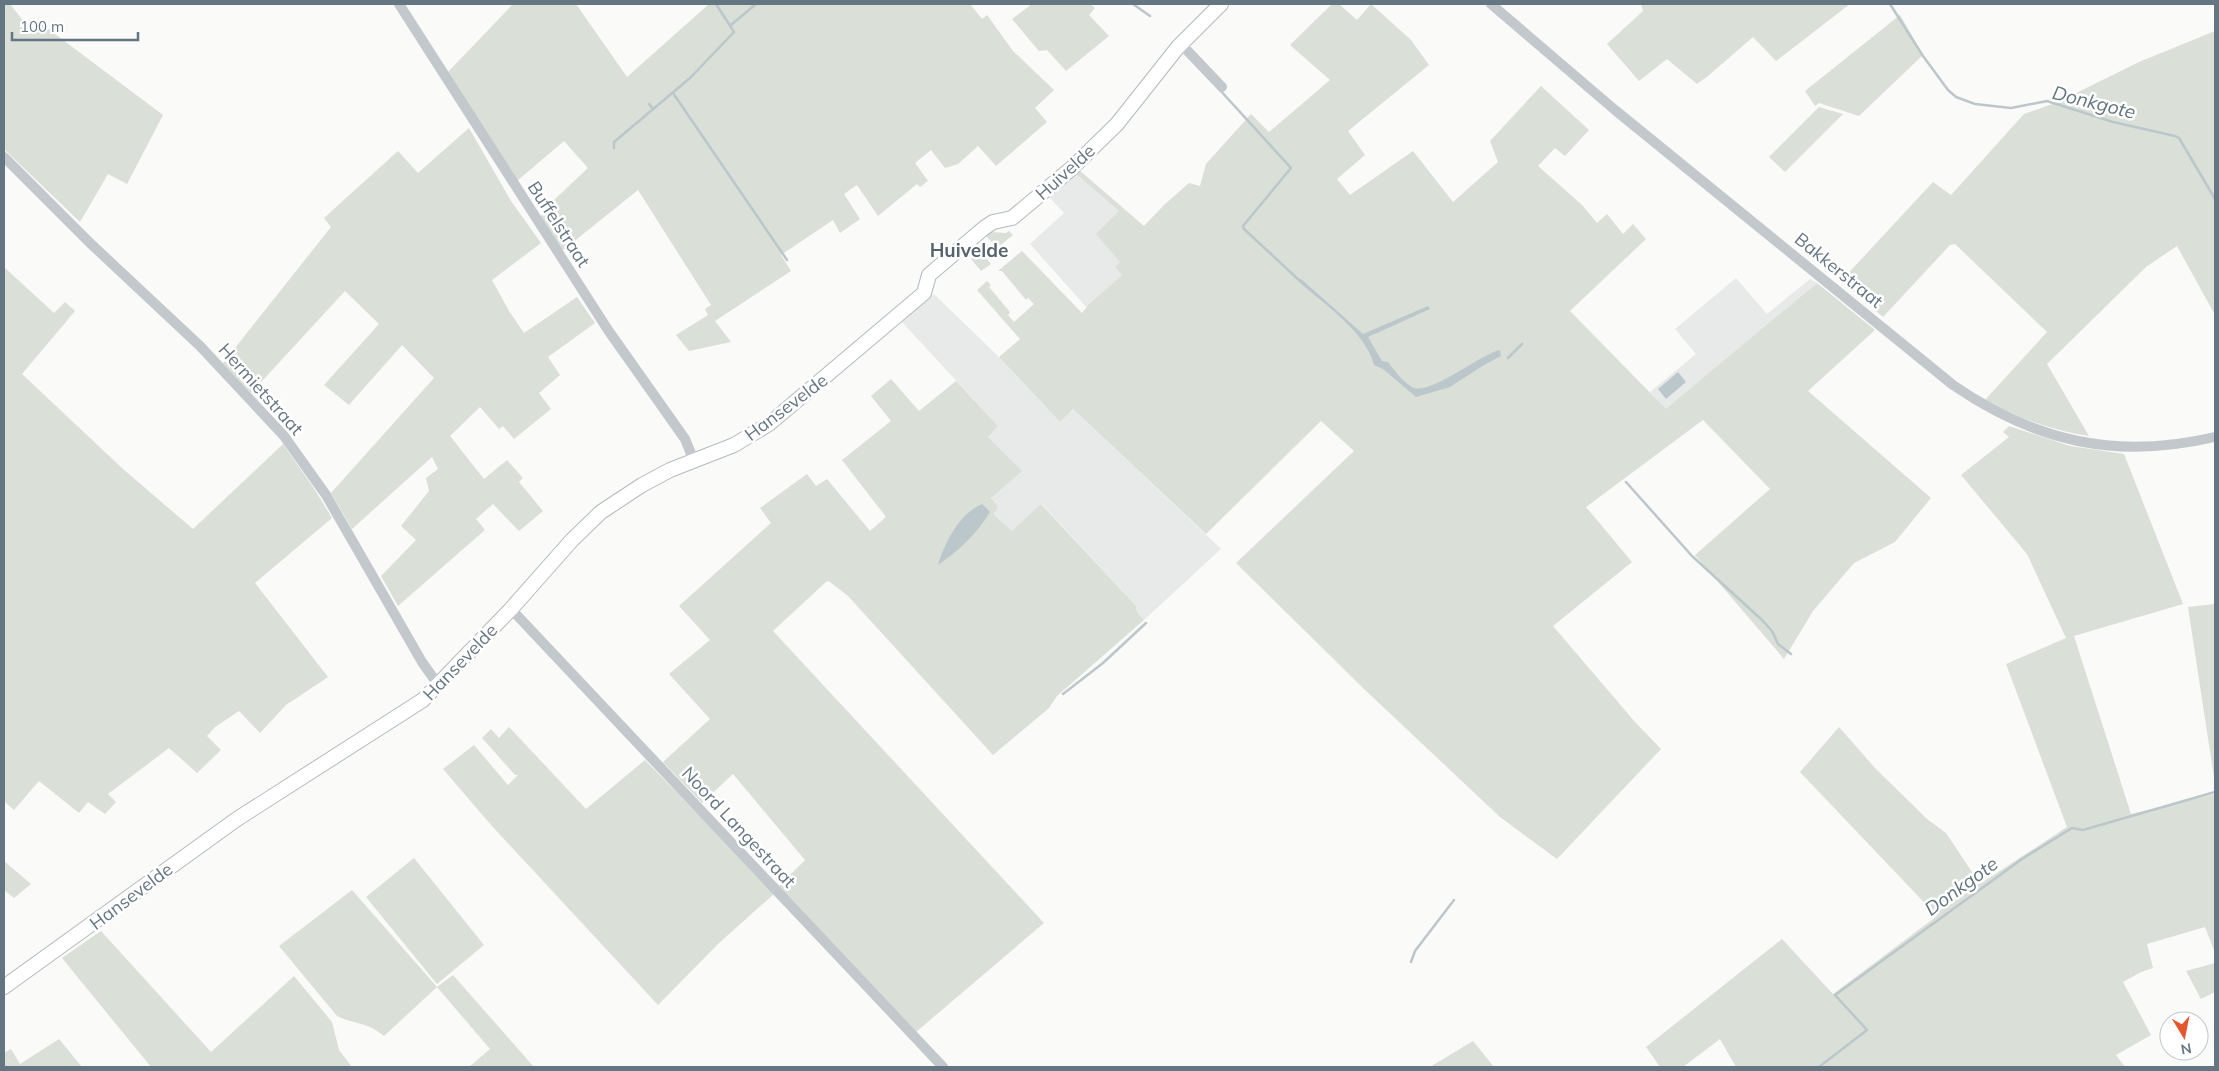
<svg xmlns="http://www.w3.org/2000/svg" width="2219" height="1071" viewBox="0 0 2219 1071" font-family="Mulish,sans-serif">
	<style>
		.built { fill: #e8e9e9 }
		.green { fill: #dadfd7 }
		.water { fill: #bbc7cb }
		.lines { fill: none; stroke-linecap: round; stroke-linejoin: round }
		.stream { stroke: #bbc7cb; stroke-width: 2.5 }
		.secondary-casing { stroke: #b3babf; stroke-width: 16 }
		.street { stroke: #c3c8cc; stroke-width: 10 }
		.secondary { stroke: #fff; stroke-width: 14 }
		.labels { text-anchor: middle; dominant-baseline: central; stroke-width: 5; stroke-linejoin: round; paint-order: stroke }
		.street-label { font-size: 18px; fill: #657683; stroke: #fff }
		.water-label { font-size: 19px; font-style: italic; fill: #60757c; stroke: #fff }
		.neighbourhood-label { font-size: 19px; font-weight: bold; fill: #57646e; stroke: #fff }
	</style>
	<rect width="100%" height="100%" fill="#fafaf8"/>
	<path class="built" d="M 1075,173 L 1119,211 L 1122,275 L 1089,304 L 1087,308 L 1030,244 L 1064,213 L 1049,197 Z
		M 1736,278 L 1767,314 L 1810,279 L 1817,283 L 1666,410 L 1650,392 L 1696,354 L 1675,329 Z
		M 934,294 L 999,357 L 1060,422 L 1073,409 L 1221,549 L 1144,620 L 1137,612 L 1136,606 L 1042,504 L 1012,531 L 993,514 L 988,436 L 998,426 L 902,322 Z"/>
	<path class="green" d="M 4,4 L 10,4 L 31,31 L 39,22 L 163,115 L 127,184 L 108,174 L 80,222 L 4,149 Z
		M 513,4 L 576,4 L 627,77 L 709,4 L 970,4 L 982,19 L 987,15 L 1013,51 L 1054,90 L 1035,108 L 1047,122 L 996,166 L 978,146 L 958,164 L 945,168 L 931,150 L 915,163 L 928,181 L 920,187 L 917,184 L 878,216 L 857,185 L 844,194 L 860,219 L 840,233 L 833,220 L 781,255 L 791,271 L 715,321 L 731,342 L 689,351 L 676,335 L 708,315 L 705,309 L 711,305 L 638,190 L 562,251 L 539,217 L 557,203 L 554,200 L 588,168 L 564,141 L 517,181 L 448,72 Z
		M 1032,4 L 1090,4 L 1095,8 L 1089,15 L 1109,36 L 1066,71 L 1047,50 L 1039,51 L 1012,19 Z
		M 1332,4 L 1339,4 L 1357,20 L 1371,4 L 1411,40 L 1429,65 L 1348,131 L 1365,155 L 1337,179 L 1350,195 L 1413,151 L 1453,202 L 1498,162 L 1490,141 L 1541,86 L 1589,130 L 1565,156 L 1555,148 L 1538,166 L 1582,205 L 1597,223 L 1607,214 L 1623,234 L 1633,224 L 1646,239 L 1570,311 L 1666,409 L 1817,283 L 1875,330 L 1808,391 L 1931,498 L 1895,542 L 1854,563 L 1813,611 L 1784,659 L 1695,555 L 1770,489 L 1703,420 L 1586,507 L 1632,562 L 1553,626 L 1635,722 L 1661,749 L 1557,859 L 1500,817 L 1363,688 L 1236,563 L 1354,451 L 1321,421 L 1206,534 L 1073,409 L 1060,422 L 999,357 L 1020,339 L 977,290 L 987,281 L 991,285 L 989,287 L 1010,312 L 1008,315 L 1014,322 L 1034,304 L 1028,298 L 1026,300 L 1002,271 L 998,271 L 1022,251 L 1082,313 L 1089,304 L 1122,275 L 1115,267 L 1120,262 L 1096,234 L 1119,211 L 1075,173 L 1079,170 L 1144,226 L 1164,205 L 1189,183 L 1200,186 L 1206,164 L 1251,114 L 1269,132 L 1330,80 L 1290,45 Z
		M 1641,4 L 1850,4 L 1776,61 L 1753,37 L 1708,76 L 1697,84 L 1667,59 L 1639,81 L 1607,44 L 1643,11 Z
		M 1900,15 L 1923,55 L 1859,116 L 1819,103 L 1815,106 L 1805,91 Z
		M 2215,31 L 2215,315 L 2177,246 L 2146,267 L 2047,364 L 2089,436 C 2051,430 2018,418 1985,400 L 2047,332 L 1955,244 L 1950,245 L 1883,317 L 1841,281 L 1933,182 L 1951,195 L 2024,114 L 2058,102 L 2139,62 Z
		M 1819,107 L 1843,114 L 1785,172 L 1769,157 Z
		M 469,128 L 511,201 L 541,243 L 492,280 L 509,311 L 524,333 L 577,297 L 595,323 L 548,357 L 560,375 L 539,393 L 551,409 L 514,439 L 503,426 L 499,429 L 480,407 L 450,436 L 484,479 L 507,460 L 523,478 L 519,482 L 543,511 L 519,531 L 493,504 L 476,519 L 485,530 L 398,606 L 381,576 L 416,540 L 401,526 L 429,491 L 426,478 L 438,469 L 432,457 L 352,529 L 331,493 L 434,378 L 402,345 L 349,405 L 324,385 L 379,324 L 345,291 L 251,393 L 223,363 L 331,227 L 324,218 L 398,151 L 418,173 Z
		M 1009,231 L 1013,235 L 997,248 L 986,236 L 990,232 L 1006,233 Z
		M 980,251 L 991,264 L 981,271 L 971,259 Z
		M 4,267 L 54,313 L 65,302 L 75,311 L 22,374 L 123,469 L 193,529 L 283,444 L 313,487 L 332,518 L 255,583 L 328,677 L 286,705 L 260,733 L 239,711 L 215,727 L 207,736 L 221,750 L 197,773 L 169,748 L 108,794 L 116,802 L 105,814 L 88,802 L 79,813 L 39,781 L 14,810 L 4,801 Z
		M 891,379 L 919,411 L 956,381 L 998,426 L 988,437 L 1022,471 L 991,498 L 998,507 L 993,514 L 1012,531 L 1041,504 L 1136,606 L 1137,612 L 1144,620 L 1057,696 L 1049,708 L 993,755 L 848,596 L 830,582 L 827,581 L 773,631 L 1044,923 L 916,1032 L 779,886 L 805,860 L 733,774 L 702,803 L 663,762 L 710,719 L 669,674 L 710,640 L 679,606 L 771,523 L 760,508 L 807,474 L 816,486 L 827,479 L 870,531 L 886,517 L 842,460 L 891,421 L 871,396 Z
		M 2009,426 L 2070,446 L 2124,454 L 2183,604 L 2074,636 L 2131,814 L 2215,794 L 2215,953 L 2205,927 L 2147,944 L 2153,968 L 2141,972 L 2123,982 L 2151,1035 L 2116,1055 L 2125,1067 L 1736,1067 L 1720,1039 L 1683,1067 L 1660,1067 L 1646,1047 L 1782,939 L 1833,994 L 1937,916 L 1800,772 L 1839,727 L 1875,768 L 1927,819 L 1946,833 L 1980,884 L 2067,827 L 2006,664 L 2066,638 L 2027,554 L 1961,475 L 2009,437 L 2003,432 Z
		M 2215,604 L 2215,784 L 2188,607 Z
		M 509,727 L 586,809 L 645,760 L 775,893 L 718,944 L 658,1005 L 492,826 L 443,769 L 474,745 L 508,785 L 518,775 L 515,775 L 482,738 L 491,729 L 499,738 Z
		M 414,858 L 484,945 L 437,984 L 366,897 Z
		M 4,861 L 31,884 L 14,898 L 4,890 Z
		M 352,890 L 437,987 L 453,975 L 534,1067 L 469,1067 L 490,1049 L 437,987 L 384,1036 C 366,1021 355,1025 337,1016 L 279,946 Z
		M 101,931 L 211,1052 L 294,976 L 332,1022 L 339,1050 L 352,1067 L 151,1067 L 62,958 Z
		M 2215,963 L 2215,992 L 2201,999 L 2186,971 Z
		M 59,1039 L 82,1067 L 4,1067 L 4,1053 L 11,1049 L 20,1064 Z
		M 1473,1041 L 1494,1067 L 1430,1067 Z"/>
	<path class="water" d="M 1301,279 L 1363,334 L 1428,306 L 1430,309 L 1368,337 L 1382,361 L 1388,362 C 1394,370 1403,382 1412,387 C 1429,397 1480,354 1500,350 L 1501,356 L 1484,365 L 1450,387 L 1416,397 L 1383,369 L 1374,365 C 1366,332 1324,304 1299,282 Z
		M 1678,372 L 1686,382 L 1666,399 L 1658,389 Z
		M 982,504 L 990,512 C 977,534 958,551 938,565 C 945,542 959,514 982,504 Z"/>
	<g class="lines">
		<path class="stream" d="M 1133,4 L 1150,16
			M 1890,4 L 1923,56 L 1948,90 L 1956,97 L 1975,104 L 2011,108 L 2047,101 L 2113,122 L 2175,136 L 2179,138 L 2215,199
			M 731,25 L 756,4
			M 1219,89 L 1291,168 L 1243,226 L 1244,229 L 1300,281
			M 673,93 L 787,260
			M 649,104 L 653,109
			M 614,148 L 614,142 L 690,78 L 734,32 L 716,4
			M 1508,358 L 1522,344
			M 1626,482 L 1692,556 L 1762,620 L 1772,631 L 1778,644 L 1791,654
			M 1063,694 L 1103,663 L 1146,623
			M 1411,962 L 1415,951 L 1454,900
			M 1819,1067 L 1867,1030 L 1835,995 L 2022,859 L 2072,828 L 2083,830 L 2215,792"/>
		<defs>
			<path id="secondary" d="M 4,987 L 237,819 L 423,700 L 511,609 L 572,540 L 601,512 L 642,485 L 670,470 L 734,445 L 769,424 L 924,293 L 929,275 L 984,228 L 993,222 L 1012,218 L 1072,168 L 1117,124 L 1178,47 L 1221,4"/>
		</defs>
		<use href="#secondary" class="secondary-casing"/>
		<path class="street" d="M 399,4 L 608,330 L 685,439 L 694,461
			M 1491,4 L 1615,110 L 1953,385 C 2036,442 2116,460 2215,437
			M 1181,44 L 1222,87
			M 4,157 L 90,243 L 200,346 L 284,436 L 326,495 L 422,662 L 439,686
			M 511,609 L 943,1067"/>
		<use href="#secondary" class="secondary"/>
	</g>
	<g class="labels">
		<g class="street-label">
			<text transform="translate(1065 172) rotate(-42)">Huivelde</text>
			<text transform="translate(559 224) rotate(57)">Buffelstraat</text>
			<text transform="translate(1839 270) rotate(39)">Bakkerstraat</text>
			<text transform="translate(261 389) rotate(48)">Hermietstraat</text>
			<text transform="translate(786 407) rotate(-37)">Hansevelde</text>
			<text transform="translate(460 662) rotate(-46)">Hansevelde</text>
			<text transform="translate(739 827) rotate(47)">Noord Langestraat</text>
			<text transform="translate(131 896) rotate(-37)">Hansevelde</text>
		</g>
		<g class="water-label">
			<text transform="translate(2094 102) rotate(14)">Donkgote</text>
			<text transform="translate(1961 886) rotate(-36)">Donkgote</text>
		</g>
		<g class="neighbourhood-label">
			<text x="969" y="250">Huivelde</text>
		</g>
	</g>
	<rect width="2219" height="1071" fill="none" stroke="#657683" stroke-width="10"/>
	<g transform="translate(2184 1036) rotate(170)"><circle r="24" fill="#ffffff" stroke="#c1c8cd"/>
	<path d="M0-4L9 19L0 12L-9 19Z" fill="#e4572e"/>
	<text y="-8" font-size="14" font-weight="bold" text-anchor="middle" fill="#657683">N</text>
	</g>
	<path d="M12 32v8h126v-8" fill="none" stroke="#657683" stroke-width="2.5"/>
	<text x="20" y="32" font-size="15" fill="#657683" stroke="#ffffff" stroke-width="4" paint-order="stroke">100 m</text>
</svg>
